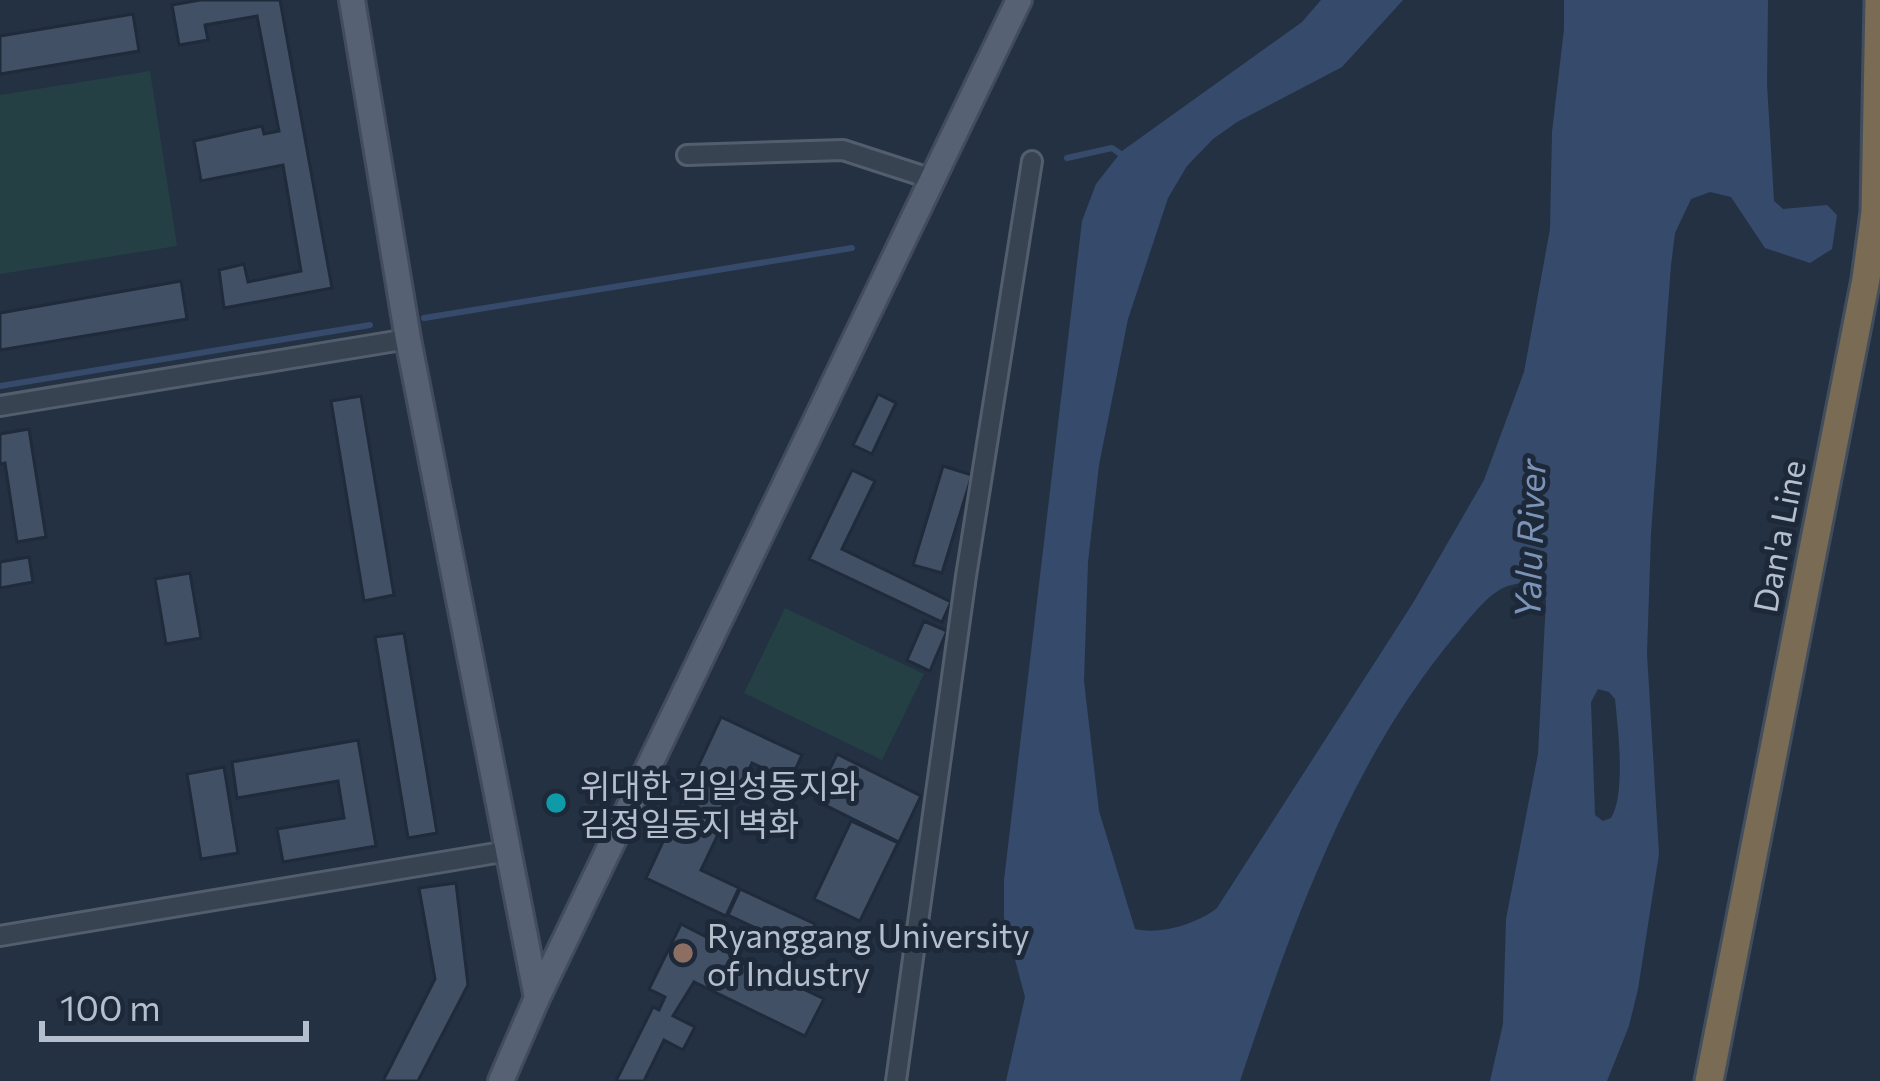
<svg xmlns="http://www.w3.org/2000/svg" width="1880" height="1081" viewBox="0 0 1880 1081" font-family="Commissioner,'Noto Sans KR',sans-serif">
	<style>
		.green { fill: #254044 }
		.water { fill: #364b6b; fill-rule: evenodd }
		.lines { fill: none; stroke-linecap: round; stroke-linejoin: round }
		.stream { stroke: #364b6b; stroke-width: 6 }
		.building { fill: #425065; stroke: #1f2a3a; stroke-width: 3 }
		.minor-casing { stroke: #535e6d; stroke-width: 24 }
		.major-casing { stroke: #424c5c; stroke-width: 30 }
		.highway-casing { stroke: #434e5d; stroke-width: 33 }
		.minor { stroke: #384352; stroke-width: 18 }
		.major { stroke: #566273; stroke-width: 24 }
		.highway { stroke: #796b54; stroke-width: 27 }
		.culture-dot { fill: #0f9aa8; stroke: #1d2838; stroke-width: 4.5 }
		.education-dot { fill: #8d6e63; stroke: #1d2838; stroke-width: 4.5 }
		.labels { text-anchor: middle; dominant-baseline: central; stroke-width: 10; stroke-linejoin: round; paint-order: stroke }
		.street-label { font-size: 33px; fill: #b5becd; stroke: #1d2838 }
		.poi-label { font-size: 33px; fill: #b5becd; stroke: #1d2838; text-anchor: start }
		.water-label { font-size: 36px; font-style: italic; fill: #7a93b7; stroke: #1d2838 }
	</style>
	<rect width="100%" height="100%" fill="#233143"/>
	<path class="green" d="M 150,71 L 177,246 L 0,274 L 0,95 Z
		M 785,608 L 924,674 L 882,760 L 744,693 Z"/>
	<path class="water" d="M 1321,0 L 1403,0 L 1342,67 L 1237,122 L 1213,139 L 1187,166 L 1168,198 L 1128,319 L 1099,465 L 1088,562 L 1084,681 L 1099,811 L 1135,929 C 1160,935 1197,924 1217,908 L 1413,603 L 1484,480 L 1524,372 L 1550,229 L 1552,132 L 1564,29 L 1564,0 L 1768,0 L 1767,84 L 1774,201 L 1783,209 L 1827,205 L 1837,215 L 1832,249 L 1810,263 L 1765,248 L 1731,197 L 1710,192 L 1691,199 L 1675,233 L 1671,265 L 1651,533 L 1647,654 L 1659,854 L 1638,989 L 1629,1026 L 1607,1081 L 1490,1081 L 1503,1024 L 1506,919 L 1538,754 L 1546,600 L 1539,586 C 1502,574 1481,605 1459,631 C 1350,759 1293,923 1240,1081 L 1006,1081 L 1025,997 L 1004,918 L 1004,880 L 1082,221 L 1096,184 L 1122,151 L 1302,22 ZM 1598,689 L 1609,692 L 1615,699 C 1618,728 1626,794 1611,818 L 1603,821 L 1595,815 L 1591,702 Z"/>
	<g class="lines">
		<path class="stream" d="M 1067,158 L 1112,148 L 1125,157
			M 424,318 L 852,248
			M 0,386 L 370,325"/>
	</g>
	<path class="building" d="M 200,0 L 280,0 L 332,288 L 224,308 L 219,270 L 244,264 L 248,282 L 301,271 L 283,165 L 201,181 L 194,141 L 262,126 L 264,134 L 279,131 L 257,16 L 205,25 L 208,40 L 179,45 L 172,5 Z
		M 133,14 L 139,51 L 0,74 L 0,36 Z
		M 181,281 L 187,319 L 0,350 L 0,313 Z
		M 878,394 L 896,403 L 872,454 L 853,445 Z
		M 361,396 L 394,595 L 364,601 L 331,401 Z
		M 29,429 L 46,537 L 17,542 L 5,463 L 0,464 L 0,434 Z
		M 943,466 L 972,475 L 942,573 L 913,565 Z
		M 852,470 L 875,481 L 842,549 L 951,602 L 942,622 L 809,559 Z
		M 29,557 L 33,582 L 0,588 L 0,562 Z
		M 190,573 L 201,638 L 166,644 L 155,579 Z
		M 924,621 L 947,631 L 930,671 L 907,660 Z
		M 404,633 L 437,833 L 408,838 L 375,637 Z
		M 721,717 L 802,755 L 790,781 L 752,763 L 701,870 L 739,888 L 726,916 L 646,878 Z
		M 358,740 L 376,846 L 283,862 L 277,829 L 344,818 L 338,781 L 237,798 L 232,762 Z
		M 837,754 L 921,796 L 899,842 L 815,800 Z
		M 224,767 L 238,853 L 201,859 L 187,774 Z
		M 851,821 L 898,843 L 860,921 L 814,899 Z
		M 456,883 L 468,985 L 418,1081 L 383,1081 L 435,979 L 419,888 Z
		M 740,889 L 815,924 L 803,950 L 728,915 Z
		M 681,924 L 712,940 L 710,944 L 824,999 L 805,1036 L 694,982 L 673,1016 L 695,1027 L 683,1050 L 664,1040 L 644,1081 L 616,1081 L 653,1007 L 659,1010 L 665,997 L 649,989 Z"/>
	<g class="lines">
		<defs>
			<path id="minor" d="M 687,155 L 843,150 L 932,179
				M 0,406 L 408,339
				M 0,936 L 508,851
				M 896,1081 L 966,576 L 1032,161"/>
			<path id="major" d="M 352,0 L 408,339 L 537,998
				M 501,1081 L 537,998 L 1019,0"/>
			<path id="highway" d="M 1709,1081 L 1866,279 L 1875,212 L 1879,0"/>
		</defs>
		<use href="#minor" class="minor-casing"/>
		<use href="#major" class="major-casing"/>
		<use href="#highway" class="highway-casing"/>
		<use href="#minor" class="minor"/>
		<use href="#major" class="major"/>
		<use href="#highway" class="highway"/>
	</g>
	<circle class="culture-dot" cx="556" cy="803" r="12"/>
	<circle class="education-dot" cx="683" cy="953" r="12"/>
	<g class="labels">
		<g class="street-label">
			<text transform="translate(1778 536) rotate(-79)">Dan'a Line</text>
		</g>
		<g class="poi-label">
			<text x="580" y="784">위대한 김일성동지와<tspan x="580" dy="38">김정일동지 벽화</tspan></text>
			<text x="707" y="934">Ryanggang University<tspan x="707" dy="38">of Industry</tspan></text>
		</g>
		<g class="water-label">
			<text transform="translate(1528 539) rotate(-88)">Yalu River</text>
		</g>
	</g>
	<path d="M42 1021v18h264v-18" fill="none" stroke="#b5becd" stroke-width="6"/>
	<text x="60" y="1021" font-size="36" fill="#b5becd" stroke="#1d2838" stroke-width="9" paint-order="stroke">100 m</text>
</svg>
